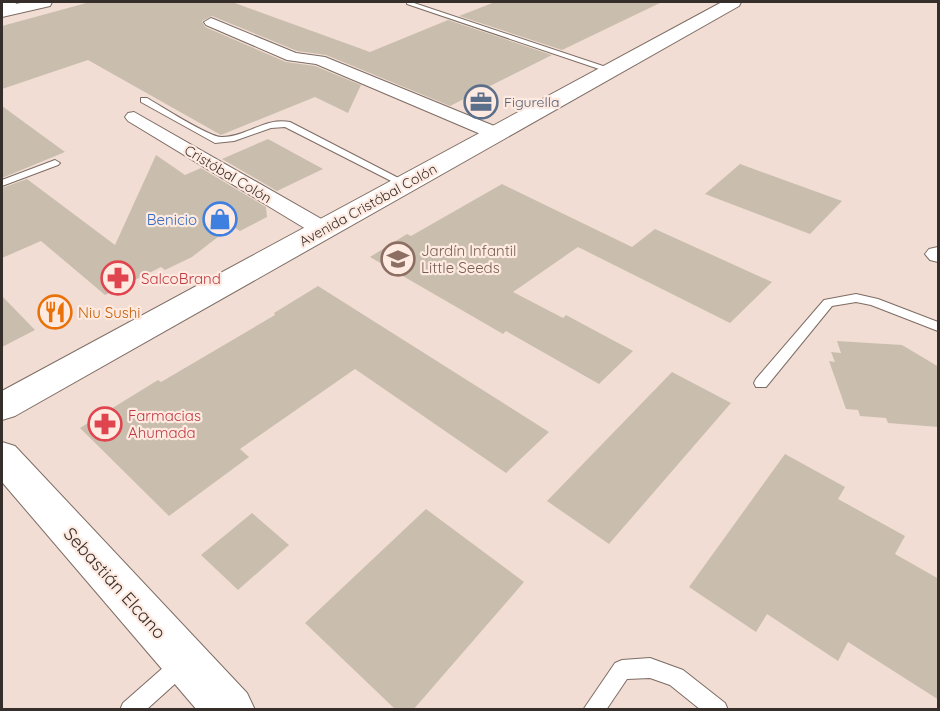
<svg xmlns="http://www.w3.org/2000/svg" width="940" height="711" viewBox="0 0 940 711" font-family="Quicksand,sans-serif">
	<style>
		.building { fill: #c9beae }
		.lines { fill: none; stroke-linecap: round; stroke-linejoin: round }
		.service-casing { stroke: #7d6c63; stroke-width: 2 }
		.minor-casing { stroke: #7d6c63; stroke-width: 2 }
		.tertiary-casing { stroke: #7d6c63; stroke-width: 2 }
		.primary-casing { stroke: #7d6c63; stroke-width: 2 }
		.service { fill: #fff; fill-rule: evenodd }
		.minor { fill: #fff; fill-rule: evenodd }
		.tertiary { fill: #fff; fill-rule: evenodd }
		.primary { fill: #fff; fill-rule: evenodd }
		.labels { text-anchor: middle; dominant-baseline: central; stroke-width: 4.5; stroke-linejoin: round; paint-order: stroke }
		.far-service-label { font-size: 14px; fill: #4e5e75; stroke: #feeae0; text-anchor: start }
		.far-street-label { font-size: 14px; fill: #352e2a; stroke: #feeae0 }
		.shop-label { font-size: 15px; fill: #366cbe; stroke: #feeae0; text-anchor: end }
		.education-label { font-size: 15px; fill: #785e54; stroke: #feeae0; text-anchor: start }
		.health-label { font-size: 15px; fill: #be3a42; stroke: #feeae0; text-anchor: start }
		.food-label { font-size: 15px; fill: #c56008; stroke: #feeae0; text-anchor: start }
		.near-street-label { font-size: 18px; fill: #352e2a; stroke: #feeae0 }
	</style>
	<rect width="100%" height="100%" fill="#f1ddd3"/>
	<path class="building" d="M 90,2 L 232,2 L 370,52 L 448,20 L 552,55 L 450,106 L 326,55 L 297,51 L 212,16 L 202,21 L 205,27 L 286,62 L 315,66 L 361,85 L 348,113 L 315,97 L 221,135 L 88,60 L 2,89 L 2,26 Z
		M 495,2 L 662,2 L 562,50 L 459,16 Z
		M 2,106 L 65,152 L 2,178 Z
		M 268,139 L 323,169 L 277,191 L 222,159 Z
		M 156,155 L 185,175 L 201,168 L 266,207 L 267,217 L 240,231 L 232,226 L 192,257 L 165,270 L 161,267 L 105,295 L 41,241 L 2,258 L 2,188 L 27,179 L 115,245 Z
		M 740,164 L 842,201 L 810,234 L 705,194 Z
		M 502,184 L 632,247 L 655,229 L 772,282 L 730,323 L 578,247 L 513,292 L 563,318 L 566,315 L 633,351 L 599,384 L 506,331 L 503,334 L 370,257 L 407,234 L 411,236 Z
		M 318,286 L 549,432 L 506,473 L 355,369 L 240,449 L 249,457 L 169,516 L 80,428 L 158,380 L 161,382 L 275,315 L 274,313 Z
		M 2,296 L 35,330 L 2,347 Z
		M 837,341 L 902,345 L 939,367 L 939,427 L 888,423 L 886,418 L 860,416 L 858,410 L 846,409 L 829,361 L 835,362 L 831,352 L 841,353 Z
		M 672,372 L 731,403 L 609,544 L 547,501 Z
		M 785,454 L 845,487 L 838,499 L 905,536 L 895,554 L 939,579 L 939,700 L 848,642 L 838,661 L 767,614 L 756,632 L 689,587 Z
		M 426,509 L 524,582 L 413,710 L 396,710 L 305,623 Z
		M 252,513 L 289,545 L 238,590 L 201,555 Z"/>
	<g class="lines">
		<defs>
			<path id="service" d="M 407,2 L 411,2 L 615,70 L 608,72 L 407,4 Z
				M 141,98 L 147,98 C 161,106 210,138 222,137 C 246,137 265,117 290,122 L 410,184 L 409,186 L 401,186 L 285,127 L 271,128 L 234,141 L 215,143 L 141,102 Z
				M 55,160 L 60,163 L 58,165 L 2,186 L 2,180 Z
				M 856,294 L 878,299 L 938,322 L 938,331 L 871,305 L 856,302 L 832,306 L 766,387 L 756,387 L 754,383 L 756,379 L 824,300 Z
				M 180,656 L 187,659 L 190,666 L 187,673 L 146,710 L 120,710 L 123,703 L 173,659 Z
				M 650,658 L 683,670 L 725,703 L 728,710 L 701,710 L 670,685 L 650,678 L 627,679 L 606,710 L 583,710 L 615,663 L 622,660 Z"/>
			<path id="minor" d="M 2,2 L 14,2 L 22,8 L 20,11 L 10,11 L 2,6 Z
				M 211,18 L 296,53 L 325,57 L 504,130 L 506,134 L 504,138 L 490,138 L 316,64 L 287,60 L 206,25 L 204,22 Z
				M 134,112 L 332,225 L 335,230 L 332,235 L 324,237 L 316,235 L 128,121 L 125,117 L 128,113 Z
				M 938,247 L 938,262 L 930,260 L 925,254 L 929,249 Z"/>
			<path id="tertiary" d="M 25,2 L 52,2 L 50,6 L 2,17 L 2,7 Z
				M 2,442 L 15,446 L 247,693 L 255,710 L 197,710 L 2,482 Z"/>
			<path id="primary" d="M 722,2 L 741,2 L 739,6 L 15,416 L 2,420 L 2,391 Z"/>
		</defs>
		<use href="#service" class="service-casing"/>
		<use href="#minor" class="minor-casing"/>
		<use href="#tertiary" class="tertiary-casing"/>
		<use href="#primary" class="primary-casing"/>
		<use href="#service" class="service"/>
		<use href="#minor" class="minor"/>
		<use href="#tertiary" class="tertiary"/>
		<use href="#primary" class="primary"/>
	</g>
	<defs>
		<symbol id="office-ring" viewBox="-11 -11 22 22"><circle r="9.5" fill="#feeae0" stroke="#5c6f8a" stroke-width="1.5"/><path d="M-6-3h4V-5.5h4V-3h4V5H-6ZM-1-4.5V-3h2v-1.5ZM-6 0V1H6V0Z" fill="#5c6f8a"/></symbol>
		<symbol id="shop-ring" viewBox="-11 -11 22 22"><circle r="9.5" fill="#feeae0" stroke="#3f7fe0" stroke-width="1.5"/><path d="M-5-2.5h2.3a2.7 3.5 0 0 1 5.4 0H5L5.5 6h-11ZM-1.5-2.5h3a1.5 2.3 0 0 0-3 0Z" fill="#3f7fe0"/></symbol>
		<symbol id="school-ring" viewBox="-11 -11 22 22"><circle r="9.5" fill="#feeae0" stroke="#8d6e63" stroke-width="1.5"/><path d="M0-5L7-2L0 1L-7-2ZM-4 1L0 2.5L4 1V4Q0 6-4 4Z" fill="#8d6e63"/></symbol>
		<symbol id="pharmacy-ring" viewBox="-11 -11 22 22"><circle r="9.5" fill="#feeae0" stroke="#e0444e" stroke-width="1.5"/><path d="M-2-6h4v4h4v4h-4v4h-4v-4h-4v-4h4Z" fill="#e0444e"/></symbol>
		<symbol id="restaurant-ring" viewBox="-11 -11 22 22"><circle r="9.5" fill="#feeae0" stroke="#e8710a" stroke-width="1.5"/><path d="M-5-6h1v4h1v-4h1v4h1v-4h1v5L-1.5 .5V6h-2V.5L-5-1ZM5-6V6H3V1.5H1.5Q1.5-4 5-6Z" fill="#e8710a"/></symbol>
	</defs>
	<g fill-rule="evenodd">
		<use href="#office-ring" x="462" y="83" width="38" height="38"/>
		<use href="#shop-ring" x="201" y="200" width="38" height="38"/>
		<use href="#school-ring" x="379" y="240" width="38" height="38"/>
		<use href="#pharmacy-ring" x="99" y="259" width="38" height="38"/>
		<use href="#restaurant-ring" x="36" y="293" width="38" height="38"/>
		<use href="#pharmacy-ring" x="86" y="405" width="38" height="38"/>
	</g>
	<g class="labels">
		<g class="far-service-label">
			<text x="504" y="102">Figurella</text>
		</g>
		<g class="far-street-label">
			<text transform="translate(228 174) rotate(31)">Cristóbal Colón</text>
			<text transform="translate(368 205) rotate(-29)">Avenida Cristóbal Colón</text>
		</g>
		<g class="shop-label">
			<text x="197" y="219">Benicio</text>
		</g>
		<g class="education-label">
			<text x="421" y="250">Jardín Infantil<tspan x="421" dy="17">Little Seeds</tspan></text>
		</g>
		<g class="health-label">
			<text x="141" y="278">SalcoBrand</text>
			<text x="128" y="415">Farmacias<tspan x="128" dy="17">Ahumada</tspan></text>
		</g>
		<g class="food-label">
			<text x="78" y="312">Niu Sushi</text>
		</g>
		<g class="near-street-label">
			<text transform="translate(115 583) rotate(48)">Sebastián Elcano</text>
		</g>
	</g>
	<rect width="940" height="711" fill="none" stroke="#352e2a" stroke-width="6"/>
</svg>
